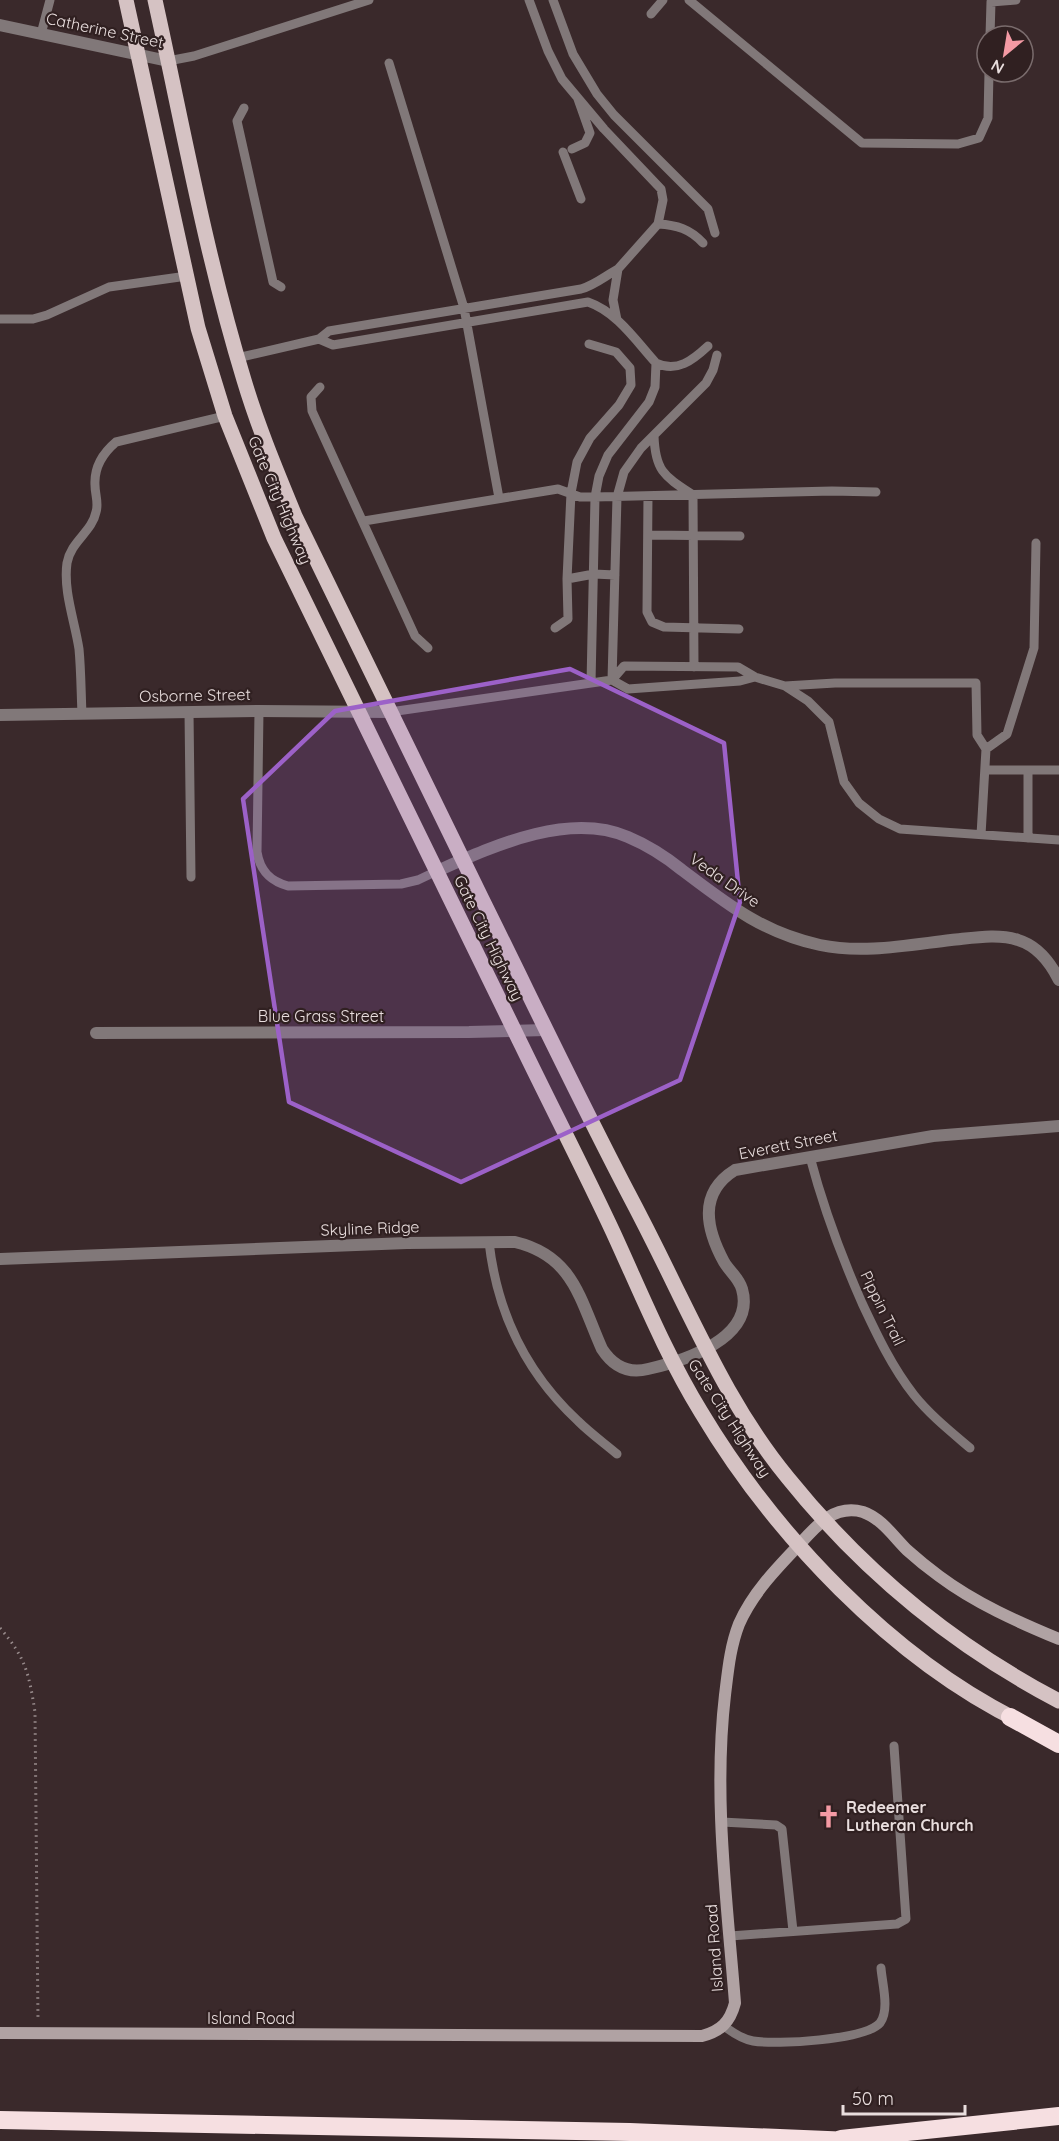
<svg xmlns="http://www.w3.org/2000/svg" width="1059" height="2141" viewBox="0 0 1059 2141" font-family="Quicksand,sans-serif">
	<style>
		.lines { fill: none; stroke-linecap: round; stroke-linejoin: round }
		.path { stroke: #988b8c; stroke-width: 3; stroke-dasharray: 1.5 4.5; stroke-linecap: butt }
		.lane { stroke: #817879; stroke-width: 9 }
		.street { stroke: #817879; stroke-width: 12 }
		.secondary { stroke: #b0a2a3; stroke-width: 12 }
		.primary { stroke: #d5c2c3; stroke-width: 15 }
		.highway { stroke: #f6dfe1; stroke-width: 18 }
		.marked { fill: #9c61c8; fill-opacity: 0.2; stroke: #9c61c8; stroke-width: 4.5; stroke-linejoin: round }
		.labels { text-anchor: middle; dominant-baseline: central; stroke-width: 4.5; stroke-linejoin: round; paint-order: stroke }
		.street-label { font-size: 16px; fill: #e9dede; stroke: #302021 }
		.poi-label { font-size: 16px; font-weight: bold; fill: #e9dede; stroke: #302021; text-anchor: start }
	</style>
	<rect width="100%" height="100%" fill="#3a292b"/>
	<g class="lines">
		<path class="path" d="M 0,1628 C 26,1658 29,1674 35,1712 L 38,2021"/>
		<path class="lane" d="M 529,0 L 548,51 L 562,79 L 604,129 L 661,189 L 663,200 L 658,224 L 618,269 L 613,300 L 617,320
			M 553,0 L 573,54 L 597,94 L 614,115 L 708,209 L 715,233
			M 689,0 L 862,143 L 958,144 L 979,138 L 988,118 L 989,72
			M 651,14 L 663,0
			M 41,34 L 50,0
			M 990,36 L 991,2 L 1016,0
			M 168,61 L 194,56 L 369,0
			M 389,63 L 464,308 L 499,498
			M 244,108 L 237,121 L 273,282 L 281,287
			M 572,149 L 585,143 L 590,133 L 578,99
			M 563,152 L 581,199
			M 658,224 C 677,225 690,229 703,243
			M 0,319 L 33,319 L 47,315 L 109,287 L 187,276
			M 319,339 L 333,345 L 588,302 C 617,312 636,341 656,363 L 655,387 L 649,402 L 608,455 L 599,476 L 595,497 L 591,683
			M 237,358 L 319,339 L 329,331 L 581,289 C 595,285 605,276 618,269
			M 656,363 C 677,373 693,360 708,346
			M 320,387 L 311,397 L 312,411 L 415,636 L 428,648
			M 654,435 C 655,471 664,476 693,495 L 694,667
			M 648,496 L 647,612 L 652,622 L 664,627 L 739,629
			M 364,521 L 558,489 L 580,497 L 595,497 L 832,491 L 876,492
			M 648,535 L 740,536
			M 567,579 L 594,574 L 615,575
			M 555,628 L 568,619 L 567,579 L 571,493 L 577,462 L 590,438 L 619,405 L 631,385 L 630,368 L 616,352 L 589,344
			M 612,680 L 624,666 L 738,667 L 755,677 L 785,686 L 808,701 L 829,722 L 844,782 L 859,803 L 879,819 L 900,829 L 1059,840
			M 612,680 L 617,497 L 624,472 L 641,448 L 706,383 L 713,370 L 717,355
			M 785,686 L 835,683 L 976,683 L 977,735 L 986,749 L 981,835
			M 259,711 L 257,852 C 260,871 270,881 288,886 L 401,884 L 418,880 L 437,871
			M 189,712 L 191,877
			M 390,712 L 612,680 L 628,689 L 740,681 L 755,677
			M 82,714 C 81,692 81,670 79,649 C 75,622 63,591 67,563 C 71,541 92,532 96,512 C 99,503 95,495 95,485 C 94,467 103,453 116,442 L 225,416
			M 986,749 L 1007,734 L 1034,648 L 1036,543
			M 985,770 L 1028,770
			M 1028,838 L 1028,770 L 1059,770
			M 810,1157 C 824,1210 840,1253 862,1303 C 877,1335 892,1367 914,1395 C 930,1415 950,1431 970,1448
			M 489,1242 C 497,1312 526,1373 578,1421 C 590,1433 604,1443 617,1454
			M 722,1822 L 776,1825 L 782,1829 L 793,1931
			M 730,1936 L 897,1924 L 906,1919 L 894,1746
			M 724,2026 C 733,2033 742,2039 753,2041 C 776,2045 865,2040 880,2023 C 890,2010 882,1983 881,1968"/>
		<path class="street" d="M 0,25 L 168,61
			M 0,715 L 259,711 L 390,712
			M 437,871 C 492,847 568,811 628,837 C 647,845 666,857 682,870 C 727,904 763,933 820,945 C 863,954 908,945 951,940 C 972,938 998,933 1018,940 C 1038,946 1050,962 1059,980
			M 96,1033 L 469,1032 L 546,1030
			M 0,1259 L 407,1243 L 515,1242 C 574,1256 580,1300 602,1349 C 613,1366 628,1374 648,1369 C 684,1361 756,1338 742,1289 C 739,1278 730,1272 724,1262 C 706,1229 698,1193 735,1170 L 933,1136 L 1059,1126"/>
		<path class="secondary" d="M 0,2033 L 702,2036 C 721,2031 730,2022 735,2003 C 727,1901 713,1797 725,1695 C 728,1671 730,1647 739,1624 C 752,1594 776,1569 799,1545 C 816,1526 834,1504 863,1512 C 881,1518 894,1537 907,1550 C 917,1559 928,1568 939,1576 C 975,1603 1018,1622 1059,1639"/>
		<path class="primary" d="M 126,0 L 198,328 L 225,416 L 274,538 C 356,707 439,876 522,1046 C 552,1108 584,1170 613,1232 C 641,1293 666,1355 701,1412 C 774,1534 892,1659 1021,1722
			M 155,0 C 183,127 206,256 244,380 C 258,427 277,472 295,516 C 357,644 420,771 482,899 C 530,996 576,1093 626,1189 C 643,1221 659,1253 675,1286 C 708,1353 740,1420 788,1478 C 862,1570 954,1646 1059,1701"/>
		<path class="highway" d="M 1010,1717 L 1059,1744
			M 0,2120 L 630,2132 L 851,2141
			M 841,2139 L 1059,2116"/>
	</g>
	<path class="marked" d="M 570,669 L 724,743 L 740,902 L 680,1080 L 461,1182 L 289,1102 L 243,799 L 335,711 Z"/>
	<defs>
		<symbol id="church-bare" viewBox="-9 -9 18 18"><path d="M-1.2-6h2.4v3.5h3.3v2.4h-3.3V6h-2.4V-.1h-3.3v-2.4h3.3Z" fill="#f49aa4" stroke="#302021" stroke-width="2.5" paint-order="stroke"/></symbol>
	</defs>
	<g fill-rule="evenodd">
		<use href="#church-bare" x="812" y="1800" width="33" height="33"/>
	</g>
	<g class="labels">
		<g class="street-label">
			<text transform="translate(105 30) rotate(12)">Catherine Street</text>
			<text transform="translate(280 500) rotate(67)">Gate City Highway</text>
			<text transform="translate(195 695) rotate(-1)">Osborne Street</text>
			<text transform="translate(725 880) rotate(35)">Veda Drive</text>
			<text transform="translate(489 938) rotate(64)">Gate City Highway</text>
			<text x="321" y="1016">Blue Grass Street</text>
			<text transform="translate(788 1144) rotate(-11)">Everett Street</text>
			<text transform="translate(370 1228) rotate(-2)">Skyline Ridge</text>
			<text transform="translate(883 1308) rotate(64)">Pippin Trail</text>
			<text transform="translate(730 1418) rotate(57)">Gate City Highway</text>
			<text transform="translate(714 1948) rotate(-94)">Island Road</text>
			<text x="251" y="2018">Island Road</text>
		</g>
		<g class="poi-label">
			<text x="846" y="1807">Redeemer<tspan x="846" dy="18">Lutheran Church</tspan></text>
		</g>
	</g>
	<g transform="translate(1005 54) rotate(210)"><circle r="28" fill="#302021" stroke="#7a6c6d" stroke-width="1.5"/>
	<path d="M0-4.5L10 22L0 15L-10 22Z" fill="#f49aa4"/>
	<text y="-9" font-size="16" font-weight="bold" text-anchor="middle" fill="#e9dede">N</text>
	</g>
	<path d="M843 2105v9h122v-9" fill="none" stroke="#e9dede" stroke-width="3"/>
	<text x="852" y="2105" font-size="18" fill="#e9dede" stroke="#302021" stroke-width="4.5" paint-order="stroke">50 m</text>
</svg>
